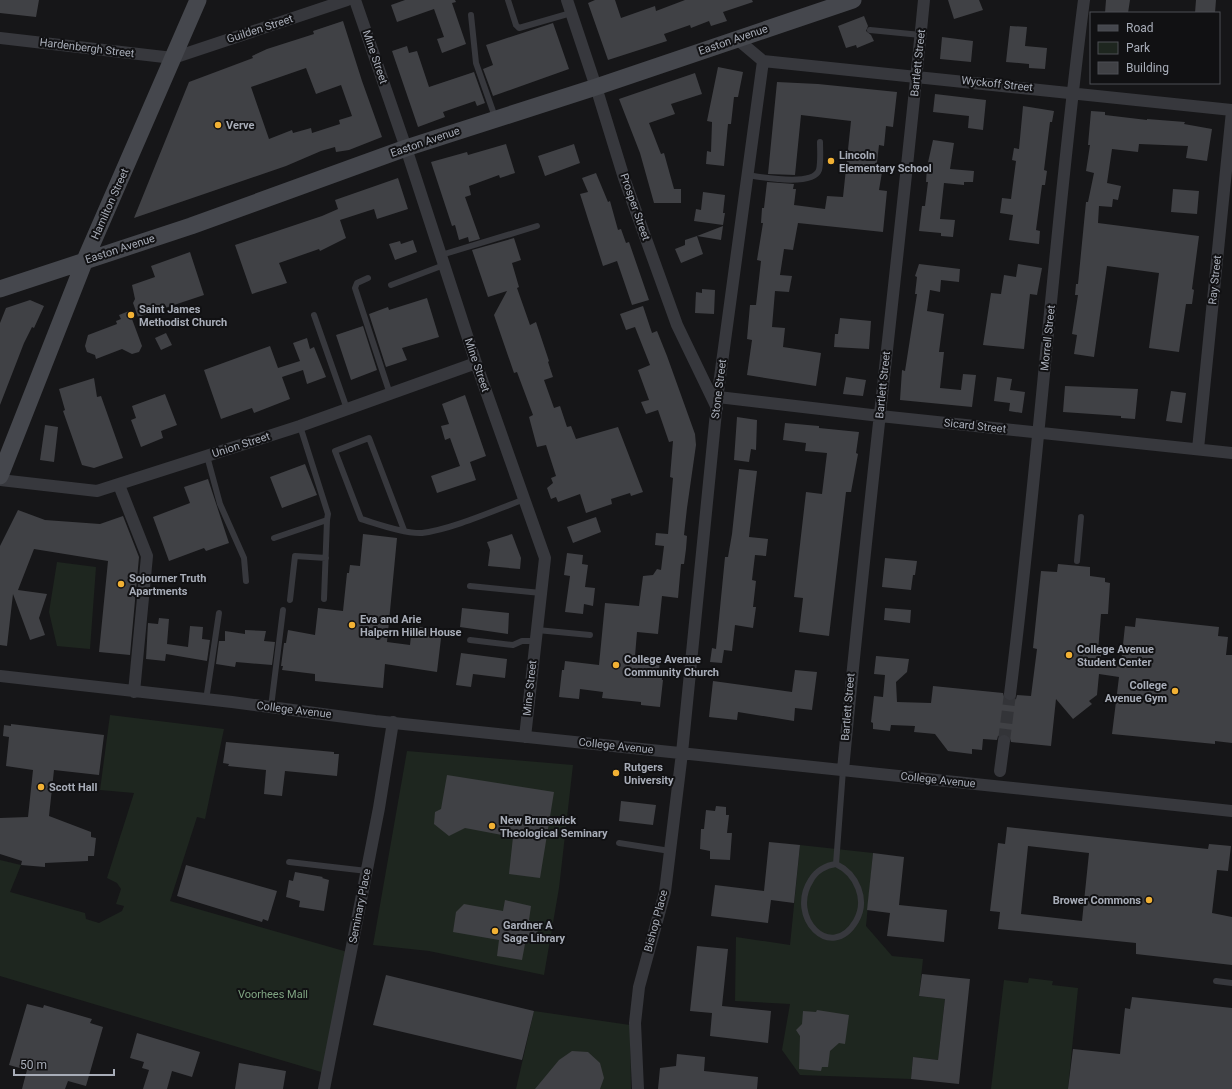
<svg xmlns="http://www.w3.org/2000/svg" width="1232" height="1089" viewBox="0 0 1232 1089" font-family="Roboto,sans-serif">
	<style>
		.green { fill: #1e261f }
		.building { fill: #404145; fill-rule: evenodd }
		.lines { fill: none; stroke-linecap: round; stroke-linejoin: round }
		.street-tunnel { stroke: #333438; stroke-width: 12; stroke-dasharray: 12 6; stroke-linecap: butt }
		.lane { stroke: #37383d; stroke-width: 6 }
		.street { stroke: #37383d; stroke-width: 12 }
		.secondary { stroke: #45474d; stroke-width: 17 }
		.poi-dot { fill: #f2b134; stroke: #111113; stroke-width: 1.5 }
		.labels { text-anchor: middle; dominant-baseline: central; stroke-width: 4; stroke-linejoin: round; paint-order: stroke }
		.street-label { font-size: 11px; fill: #a8adb8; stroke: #111113 }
		.poi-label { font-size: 11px; font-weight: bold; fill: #a8adb8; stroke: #111113; text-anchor: start }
		.park-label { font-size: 11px; fill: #7fa381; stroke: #111113 }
	</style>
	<rect width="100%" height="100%" fill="#161618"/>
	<path class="green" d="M 57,562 L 96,567 L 90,649 L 57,646 L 49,612 Z
		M 110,715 L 224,729 L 205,819 L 197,817 L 170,901 L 351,953 L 328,1074 L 0,976 L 0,860 L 21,865 L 10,892 L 85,913 L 86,919 L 99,923 L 122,911 L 124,906 L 116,904 L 121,889 L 117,883 L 107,878 L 134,793 L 100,790 Z
		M 407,751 L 573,765 L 559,888 L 544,975 L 429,951 L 373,945 Z
		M 800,845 L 873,853 L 866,926 L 892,956 L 923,959 L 919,996 L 945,999 L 938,1060 L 913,1057 L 911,1079 L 800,1075 L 782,1050 L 790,1004 L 735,1001 L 736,937 L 790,945 Z
		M 1029,978 L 1053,981 L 1052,985 L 1078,988 L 1068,1089 L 991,1089 L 1004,980 L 1028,983 Z
		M 534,1011 L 630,1025 L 631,1089 L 516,1089 Z"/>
	<path class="building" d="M 0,0 L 39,0 L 36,17 L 0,13 Z
		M 405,0 L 455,0 L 456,2 L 452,3 L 466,44 L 442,53 L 437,39 L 444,37 L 434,9 L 397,22 L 391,5 Z
		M 595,0 L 615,0 L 621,18 L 655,6 L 656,11 L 685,0 L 752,0 L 753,2 L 723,12 L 727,21 L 711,26 L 709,21 L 691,28 L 690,25 L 664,34 L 667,41 L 608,60 L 588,3 Z
		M 948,0 L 979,0 L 983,10 L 954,19 Z
		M 1106,0 L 1130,0 L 1128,13 L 1105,13 Z
		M 1196,0 L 1216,0 L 1215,13 L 1195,13 Z
		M 864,16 L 868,26 L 866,31 L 871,35 L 874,41 L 857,48 L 856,45 L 846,48 L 838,26 Z
		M 343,21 L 362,81 L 382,137 L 349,150 L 336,152 L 335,147 L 321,151 L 286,166 L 134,218 L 189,82 L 253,58 L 252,56 L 267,49 L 314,34 L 313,31 ZM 306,68 L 316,94 L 341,85 L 352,116 L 339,120 L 340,124 L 312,133 L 311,128 L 293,133 L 292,130 L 269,139 L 251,87 Z
		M 553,23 L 569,69 L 493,96 L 483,69 L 493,65 L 486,45 Z
		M 1010,26 L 1027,27 L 1025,46 L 1047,48 L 1045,69 L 1029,68 L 1029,64 L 1006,62 Z
		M 942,37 L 973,41 L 971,62 L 940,59 Z
		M 407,46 L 409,53 L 417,51 L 429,87 L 474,72 L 485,103 L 477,106 L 475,101 L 443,112 L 445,117 L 418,127 L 392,51 Z
		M 718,67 L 743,72 L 738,97 L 734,97 L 731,124 L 728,124 L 724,166 L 706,164 L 707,151 L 711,152 L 712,122 L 707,121 Z
		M 695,73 L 702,94 L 671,104 L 675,114 L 649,123 L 661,154 L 664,153 L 674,189 L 681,189 L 681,203 L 654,203 L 640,153 L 619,99 Z
		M 777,82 L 818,84 L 897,92 L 893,127 L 886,126 L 884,146 L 879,145 L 876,171 L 882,172 L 879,190 L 887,191 L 883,232 L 798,223 L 793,250 L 784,249 L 780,275 L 792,276 L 789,292 L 775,291 L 772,327 L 785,328 L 783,347 L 821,353 L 816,386 L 747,375 L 752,340 L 747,339 L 750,305 L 756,305 L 761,261 L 757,260 L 763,223 L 761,223 L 762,208 L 764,208 L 767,182 L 794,184 L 793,189 L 796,189 L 794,205 L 825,209 L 827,196 L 843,197 L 851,121 L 801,115 L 795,175 L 768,174 Z
		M 935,94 L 986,100 L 983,130 L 968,128 L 969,116 L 933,112 Z
		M 1023,106 L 1054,111 L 1052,122 L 1050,122 L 1044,170 L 1047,171 L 1045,185 L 1042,185 L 1036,230 L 1040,231 L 1039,244 L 1009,240 L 1013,215 L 1000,213 L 1002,198 L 1011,199 L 1016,161 L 1012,160 L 1014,148 L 1019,149 Z
		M 1091,111 L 1105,112 L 1105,115 L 1147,120 L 1147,119 L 1185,122 L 1184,124 L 1212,129 L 1207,161 L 1186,158 L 1188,146 L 1139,144 L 1138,152 L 1112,149 L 1107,183 L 1121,186 L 1118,200 L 1113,199 L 1112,207 L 1099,206 L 1098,223 L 1199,236 L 1192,289 L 1194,290 L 1192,304 L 1186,304 L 1179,352 L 1149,348 L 1159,273 L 1107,266 L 1094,357 L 1074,354 L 1077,335 L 1072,334 L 1078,295 L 1075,295 L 1076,284 L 1078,284 L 1086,202 L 1088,202 L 1094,173 L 1086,171 L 1090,145 L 1088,145 Z
		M 933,140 L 954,143 L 950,169 L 974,171 L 973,182 L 964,182 L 964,185 L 944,183 L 940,219 L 955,220 L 953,237 L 941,236 L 941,233 L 919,231 L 922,206 L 925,206 L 928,182 L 926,182 L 927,167 Z
		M 506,144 L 515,173 L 500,178 L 499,175 L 469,186 L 471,195 L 465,197 L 480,239 L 469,242 L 468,237 L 459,240 L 455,225 L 452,226 L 431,162 L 467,152 L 468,155 Z
		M 574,144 L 580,163 L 545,176 L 538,156 Z
		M 596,173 L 608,202 L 610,201 L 618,230 L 621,229 L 626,243 L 629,242 L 649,300 L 632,305 L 617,261 L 603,266 L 580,194 L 588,192 L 582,178 Z
		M 398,178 L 408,209 L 377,219 L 374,209 L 340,220 L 346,238 L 320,251 L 319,249 L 279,263 L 287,283 L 252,294 L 235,245 L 322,216 L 338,209 L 335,200 Z
		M 1173,189 L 1199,191 L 1197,214 L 1171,212 Z
		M 703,192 L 725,195 L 723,213 L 725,213 L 723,225 L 694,221 L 696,209 L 701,210 Z
		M 723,226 L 721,240 L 697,236 Z
		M 697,236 L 703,254 L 681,263 L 675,249 L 685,245 L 685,240 Z
		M 514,238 L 521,260 L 512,263 L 519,287 L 517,288 L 530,325 L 536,322 L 549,361 L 548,362 L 553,377 L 544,380 L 554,408 L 560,406 L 567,427 L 571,426 L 576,439 L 618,427 L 643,492 L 631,496 L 630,493 L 611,499 L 612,504 L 586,513 L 580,494 L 558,502 L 556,497 L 551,499 L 547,488 L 553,483 L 551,478 L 556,476 L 546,445 L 537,447 L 529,417 L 533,415 L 517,372 L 514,373 L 494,315 L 507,291 L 488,297 L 472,250 Z
		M 413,240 L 417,252 L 395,260 L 389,244 L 400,241 L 401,244 Z
		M 190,252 L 204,295 L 138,317 L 133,303 L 135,299 L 132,285 L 155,277 L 151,266 Z
		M 919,264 L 960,269 L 959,282 L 941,280 L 940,292 L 930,290 L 927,311 L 944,314 L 939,352 L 944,352 L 940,388 L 961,390 L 963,374 L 976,375 L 972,407 L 900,400 L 902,370 L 905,371 L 917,294 L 915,294 L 917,277 L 915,276 Z
		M 1018,264 L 1042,268 L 1037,295 L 1030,294 L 1024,349 L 983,345 L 991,293 L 1001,294 L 1004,275 L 1016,277 Z
		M 702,289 L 715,290 L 714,314 L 695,313 L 696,292 L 702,293 Z
		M 427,298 L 439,337 L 402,348 L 407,360 L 386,367 L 369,314 L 388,307 L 389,310 Z
		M 30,300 L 44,306 L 34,328 L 32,327 L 24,343 L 0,405 L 0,323 L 6,308 Z
		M 643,306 L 652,333 L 657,331 L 667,356 L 695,434 L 696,445 L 687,508 L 684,535 L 687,536 L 686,549 L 684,564 L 681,564 L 678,598 L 662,596 L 658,634 L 637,632 L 635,656 L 660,659 L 659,671 L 662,671 L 662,680 L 663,680 L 660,707 L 641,705 L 641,702 L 602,698 L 603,692 L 580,689 L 579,699 L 559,697 L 562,670 L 564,670 L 565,661 L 599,665 L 605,603 L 639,606 L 643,576 L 653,575 L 657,569 L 661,570 L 664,546 L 655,545 L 656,533 L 668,534 L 673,478 L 670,477 L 673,441 L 669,442 L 658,410 L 646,414 L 641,402 L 649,400 L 638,370 L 650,365 L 635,327 L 626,330 L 620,314 Z
		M 129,311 L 142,346 L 139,352 L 132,354 L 122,349 L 96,359 L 95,355 L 87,352 L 85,346 L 88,335 L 117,324 L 116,321 L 121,319 L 119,315 Z
		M 840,318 L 871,321 L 869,349 L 834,347 L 835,334 L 838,334 Z
		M 363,326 L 377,370 L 351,380 L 336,335 Z
		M 166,333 L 172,345 L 161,350 L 155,338 Z
		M 307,338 L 310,349 L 314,347 L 326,377 L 307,384 L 303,370 L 282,377 L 290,399 L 254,413 L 252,408 L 221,419 L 204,370 L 270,346 L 278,368 L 300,361 L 293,343 Z
		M 846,377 L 866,380 L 863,396 L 843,394 Z
		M 997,377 L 1012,379 L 1010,390 L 1025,392 L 1022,413 L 1009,411 L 1010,403 L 994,401 Z
		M 94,378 L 97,397 L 101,396 L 123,458 L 94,468 L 82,465 L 63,411 L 65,410 L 59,389 Z
		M 1065,386 L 1138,389 L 1135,419 L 1121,418 L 1121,416 L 1063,412 Z
		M 1171,391 L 1186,393 L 1182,423 L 1166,421 Z
		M 165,394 L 177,425 L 161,431 L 163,438 L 141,447 L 131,420 L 136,418 L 132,406 Z
		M 465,395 L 486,456 L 470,462 L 476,480 L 437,493 L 431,476 L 460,466 L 450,438 L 445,440 L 441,426 L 449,424 L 442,404 Z
		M 737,417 L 757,420 L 756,450 L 751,449 L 749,462 L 734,460 Z
		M 785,423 L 819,426 L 819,428 L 859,432 L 856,453 L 858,454 L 851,492 L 846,492 L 829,636 L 799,632 L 803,598 L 794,597 L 806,492 L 822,494 L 827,453 L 805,451 L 806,443 L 783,440 Z
		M 45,425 L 58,427 L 54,462 L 40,460 Z
		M 305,464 L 317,495 L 282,508 L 270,477 Z
		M 739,469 L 757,471 L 749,537 L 768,539 L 766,556 L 755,555 L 752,580 L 756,581 L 753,607 L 756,607 L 753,628 L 735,625 L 732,651 L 724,650 L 722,663 L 710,662 L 712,648 L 716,649 L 725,557 L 728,557 L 732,534 Z
		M 208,479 L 229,543 L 206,551 L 204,548 L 169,561 L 153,517 L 190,503 L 184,487 Z
		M 18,510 L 45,520 L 100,524 L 123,516 L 139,557 L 130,655 L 99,652 L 108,561 L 34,549 L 18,590 L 47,594 L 39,618 L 45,635 L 30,640 L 13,594 L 7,646 L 0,645 L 0,546 Z
		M 596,517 L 601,532 L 573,543 L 567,527 Z
		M 363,534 L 397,538 L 387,642 L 410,645 L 412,626 L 442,630 L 437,672 L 385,664 L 383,688 L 315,681 L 315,674 L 282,670 L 283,666 L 281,666 L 284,643 L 286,643 L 288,630 L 315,635 L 318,608 L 343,611 L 347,573 L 349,573 L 350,565 L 360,566 Z
		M 512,534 L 521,558 L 520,569 L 488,566 L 490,550 L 487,542 Z
		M 567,553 L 583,555 L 582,564 L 588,565 L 585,587 L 595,588 L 593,606 L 584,604 L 583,614 L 565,612 L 570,576 L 564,575 Z
		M 885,558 L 917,561 L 915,575 L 913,575 L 911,590 L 882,587 Z
		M 1058,564 L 1090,567 L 1090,576 L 1105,578 L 1105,582 L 1110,583 L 1108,614 L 1101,614 L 1098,652 L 1101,652 L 1101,659 L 1121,663 L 1125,626 L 1135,627 L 1136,618 L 1219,627 L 1218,636 L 1228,637 L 1226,655 L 1232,655 L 1232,743 L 1215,741 L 1215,744 L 1112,734 L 1119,677 L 1099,674 L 1097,695 L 1089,701 L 1092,704 L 1073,719 L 1056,699 L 1051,746 L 1011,742 L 1009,735 L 1005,734 L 998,736 L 997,740 L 983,739 L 982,750 L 972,749 L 972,754 L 948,751 L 935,734 L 914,732 L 915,726 L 891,725 L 890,731 L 873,729 L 873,723 L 871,722 L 874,696 L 883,697 L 885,675 L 874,674 L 876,656 L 909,659 L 907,672 L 896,682 L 897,702 L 931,703 L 933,686 L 1003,693 L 1005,700 L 1010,701 L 1016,699 L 1017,695 L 1031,696 L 1037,649 L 1033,648 L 1041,571 L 1057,572 Z
		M 462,608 L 509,613 L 508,634 L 460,627 Z
		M 885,608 L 911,610 L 910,623 L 884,620 Z
		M 159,618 L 169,619 L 167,644 L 188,647 L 190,626 L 203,627 L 202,639 L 210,640 L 207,661 L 166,654 L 165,661 L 146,659 L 148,623 L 158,624 Z
		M 245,630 L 266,631 L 264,641 L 275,642 L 272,665 L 236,662 L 235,667 L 216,664 L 219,641 L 225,641 L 225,631 L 245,634 Z
		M 461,653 L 507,659 L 505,678 L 473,674 L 471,687 L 456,685 Z
		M 795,670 L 817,672 L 812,710 L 795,708 L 794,721 L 738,712 L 737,720 L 709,717 L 713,681 L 792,692 Z
		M 11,724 L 104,735 L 99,775 L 54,770 L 49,816 L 91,832 L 91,837 L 96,838 L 94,856 L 88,856 L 88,861 L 45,863 L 45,867 L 21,865 L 22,861 L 0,854 L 0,818 L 28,817 L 33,770 L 6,766 L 9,737 L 3,736 L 4,725 L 11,726 Z
		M 226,742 L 334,752 L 334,754 L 339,754 L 337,776 L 285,771 L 282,796 L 264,794 L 266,770 L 228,766 L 229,764 L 223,763 Z
		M 447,775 L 554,792 L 540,878 L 509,874 L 513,837 L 465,828 L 449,836 L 434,824 L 435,812 L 441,809 Z
		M 621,801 L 656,805 L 653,825 L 619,821 Z
		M 716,806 L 726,807 L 726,815 L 729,815 L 727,833 L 732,833 L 730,860 L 710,859 L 710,851 L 700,849 L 701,829 L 704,829 L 706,810 L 715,811 Z
		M 1007,827 L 1208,849 L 1209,844 L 1231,846 L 1228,871 L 1217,870 L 1212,913 L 1232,917 L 1232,965 L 1136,954 L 1136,943 L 998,929 L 1000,912 L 990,911 L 998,843 L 1005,844 ZM 1028,846 L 1089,853 L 1082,921 L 1021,914 Z
		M 769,842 L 800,845 L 794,903 L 771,900 L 768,923 L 711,916 L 715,885 L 764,891 Z
		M 873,853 L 904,857 L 899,905 L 947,910 L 944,942 L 887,936 L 890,913 L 867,910 Z
		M 186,865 L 277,891 L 268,921 L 263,919 L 262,922 L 177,896 Z
		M 295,872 L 323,877 L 322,878 L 329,880 L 324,911 L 299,907 L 300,901 L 286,897 L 289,880 L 293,881 Z
		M 505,900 L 531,906 L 529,920 L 536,926 L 538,933 L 534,940 L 525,944 L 522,960 L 497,956 L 499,940 L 453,932 L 456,912 L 464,904 L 503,911 Z
		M 697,946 L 728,949 L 722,1006 L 771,1011 L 768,1043 L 710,1036 L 712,1013 L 690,1011 Z
		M 922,974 L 970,979 L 959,1084 L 911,1079 L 913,1057 L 938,1060 L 945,999 L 919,996 Z
		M 386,975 L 534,1011 L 522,1060 L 373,1025 Z
		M 1132,997 L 1232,1008 L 1232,1089 L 1068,1089 L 1073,1049 L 1120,1054 L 1125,1008 L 1130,1009 Z
		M 27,1004 L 43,1008 L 44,1005 L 92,1019 L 90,1023 L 103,1027 L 86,1086 L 68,1081 L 65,1089 L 22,1089 L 27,1070 L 9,1065 Z
		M 817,1010 L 849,1015 L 845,1044 L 839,1043 L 830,1051 L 828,1067 L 822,1067 L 821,1071 L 799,1069 L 800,1036 L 796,1030 L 802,1024 L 803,1011 L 816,1012 Z
		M 137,1033 L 200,1052 L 192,1077 L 172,1071 L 167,1089 L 143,1089 L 149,1070 L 142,1068 L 144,1062 L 130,1058 Z
		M 572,1051 L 588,1052 L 600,1063 L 604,1078 L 600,1089 L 535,1089 L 559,1060 Z
		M 677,1054 L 705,1057 L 704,1071 L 758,1077 L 757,1089 L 658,1089 L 660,1068 L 676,1066 Z
		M 239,1063 L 286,1071 L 283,1089 L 235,1089 Z"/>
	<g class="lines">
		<path class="street-tunnel" d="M 1004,741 L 1010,694"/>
		<path class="lane" d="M 508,0 L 516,25 L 519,28 L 571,13
			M 471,15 L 476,63 L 495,117
			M 870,30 L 921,35
			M 747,175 C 761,177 813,187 819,170 C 821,162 820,150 820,142
			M 441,255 L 537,226
			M 368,278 L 357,283 L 355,288 L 390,394
			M 391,285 L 444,265
			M 314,315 L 347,409
			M 207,456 L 220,504 L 244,558 L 246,581
			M 404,530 L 369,438 L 335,451 L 361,519 C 378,524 405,534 422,533 C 453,529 495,510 525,499
			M 274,538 L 327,520 L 328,514 L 300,426
			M 1077,561 L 1081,517
			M 470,586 L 541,593
			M 324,599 L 327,520
			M 290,600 L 295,556 L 326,558
			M 537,630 L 590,635
			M 470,640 L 513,645 L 522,641 L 535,641
			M 206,700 L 219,613
			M 271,707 L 283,610
			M 619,843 L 670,851
			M 289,862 L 367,871
			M 836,864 C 857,874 868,900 856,921 C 831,963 787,917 811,880 C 816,871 826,865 836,864 L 843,770
			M 1216,981 L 1232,983"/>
		<path class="street" d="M 355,0 L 406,148 L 476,363 L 545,558 L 525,737
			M 567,0 L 596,87 L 624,178 L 677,325 L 717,408
			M 0,38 L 173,58 L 347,0
			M 763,61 L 1232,110
			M 718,397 L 880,416 L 1232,453
			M 1198,449 L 1232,111
			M 0,480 L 97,491 L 300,426 L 476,363
			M 119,485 L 147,556 L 134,692
			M 0,676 L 232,702 L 375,721 L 1232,811
			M 1010,694 C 1039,463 1054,231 1084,0
			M 843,770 C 867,513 899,257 924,0
			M 1000,771 L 1004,741
			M 324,1089 L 379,808 L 393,722
			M 638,1089 L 635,1023 L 639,987 L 665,892 L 682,753 L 718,392 L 763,61 L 737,39"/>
		<path class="secondary" d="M 0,289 L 191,226 L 406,148 L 596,87 L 853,0
			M 0,476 L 85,260 L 198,0"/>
	</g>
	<g class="poi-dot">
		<circle cx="218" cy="125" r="4"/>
		<circle cx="831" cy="161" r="4"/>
		<circle cx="131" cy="315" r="4"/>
		<circle cx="121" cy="584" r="4"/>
		<circle cx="352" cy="625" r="4"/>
		<circle cx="1069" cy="655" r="4"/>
		<circle cx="616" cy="665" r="4"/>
		<circle cx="1175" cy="691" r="4"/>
		<circle cx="616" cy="773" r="4"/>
		<circle cx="41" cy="787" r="4"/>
		<circle cx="492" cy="826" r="4"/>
		<circle cx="1149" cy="900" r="4"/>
		<circle cx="495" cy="931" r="4"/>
	</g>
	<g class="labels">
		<g class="street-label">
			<text transform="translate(260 29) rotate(-18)">Guilden Street</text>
			<text transform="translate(733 40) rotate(-19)">Easton Avenue</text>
			<text transform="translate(87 48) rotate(7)">Hardenbergh Street</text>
			<text transform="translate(375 57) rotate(71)">Mine Street</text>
			<text transform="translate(918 63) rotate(-84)">Bartlett Street</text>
			<text transform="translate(997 84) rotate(6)">Wyckoff Street</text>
			<text transform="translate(425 142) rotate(-19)">Easton Avenue</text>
			<text transform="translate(110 204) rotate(-66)">Hamilton Street</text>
			<text transform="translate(635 207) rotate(71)">Prosper Street</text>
			<text transform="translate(120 249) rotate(-18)">Easton Avenue</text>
			<text transform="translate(1215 280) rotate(-84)">Ray Street</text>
			<text transform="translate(1048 338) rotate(-84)">Morrell Street</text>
			<text transform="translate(477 365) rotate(71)">Mine Street</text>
			<text transform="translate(883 385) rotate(-84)">Bartlett Street</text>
			<text transform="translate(719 389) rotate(-83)">Stone Street</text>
			<text transform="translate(975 426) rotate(6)">Sicard Street</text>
			<text transform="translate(241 445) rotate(-18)">Union Street</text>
			<text transform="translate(530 688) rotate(-84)">Mine Street</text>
			<text transform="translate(848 707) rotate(-85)">Bartlett Street</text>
			<text transform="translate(294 710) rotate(7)">College Avenue</text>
			<text transform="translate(616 746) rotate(6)">College Avenue</text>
			<text transform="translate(938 780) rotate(6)">College Avenue</text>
			<text transform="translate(360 906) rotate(-79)">Seminary Place</text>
			<text transform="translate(656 921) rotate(-75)">Bishop Place</text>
		</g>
		<g class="poi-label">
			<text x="226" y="125">Verve</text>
			<text x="839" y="155">Lincoln<tspan x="839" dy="13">Elementary School</tspan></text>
			<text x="139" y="309">Saint James<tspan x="139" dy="13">Methodist Church</tspan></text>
			<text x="129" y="578">Sojourner Truth<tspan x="129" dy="13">Apartments</tspan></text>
			<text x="360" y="619">Eva and Arie<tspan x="360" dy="13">Halpern Hillel House</tspan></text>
			<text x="1077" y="649">College Avenue<tspan x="1077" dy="13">Student Center</tspan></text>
			<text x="624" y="659">College Avenue<tspan x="624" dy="13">Community Church</tspan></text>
			<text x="1167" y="685" text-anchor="end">College<tspan x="1167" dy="13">Avenue Gym</tspan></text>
			<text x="624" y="767">Rutgers<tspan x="624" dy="13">University</tspan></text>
			<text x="49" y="787">Scott Hall</text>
			<text x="500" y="820">New Brunswick<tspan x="500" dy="13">Theological Seminary</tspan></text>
			<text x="1141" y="900" text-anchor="end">Brower Commons</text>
			<text x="503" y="925">Gardner A<tspan x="503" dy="13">Sage Library</tspan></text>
		</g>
		<g class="park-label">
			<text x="273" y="994">Voorhees Mall</text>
		</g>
	</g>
	<rect x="1090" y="12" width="130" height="72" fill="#111113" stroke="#4d4f55"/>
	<rect x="1098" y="25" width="20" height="6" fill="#45474d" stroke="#4d4f55"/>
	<text x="1126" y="32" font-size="12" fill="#a8adb8">Road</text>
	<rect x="1098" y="42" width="20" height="12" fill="#1e261f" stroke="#4d4f55"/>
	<text x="1126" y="52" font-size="12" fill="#a8adb8">Park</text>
	<rect x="1098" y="62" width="20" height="12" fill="#404145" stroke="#4d4f55"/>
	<text x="1126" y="72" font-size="12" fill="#a8adb8">Building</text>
	<path d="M14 1069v6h100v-6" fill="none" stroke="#a8adb8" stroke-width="2"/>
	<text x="20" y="1069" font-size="12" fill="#a8adb8" stroke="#111113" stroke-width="3" paint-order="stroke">50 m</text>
</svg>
